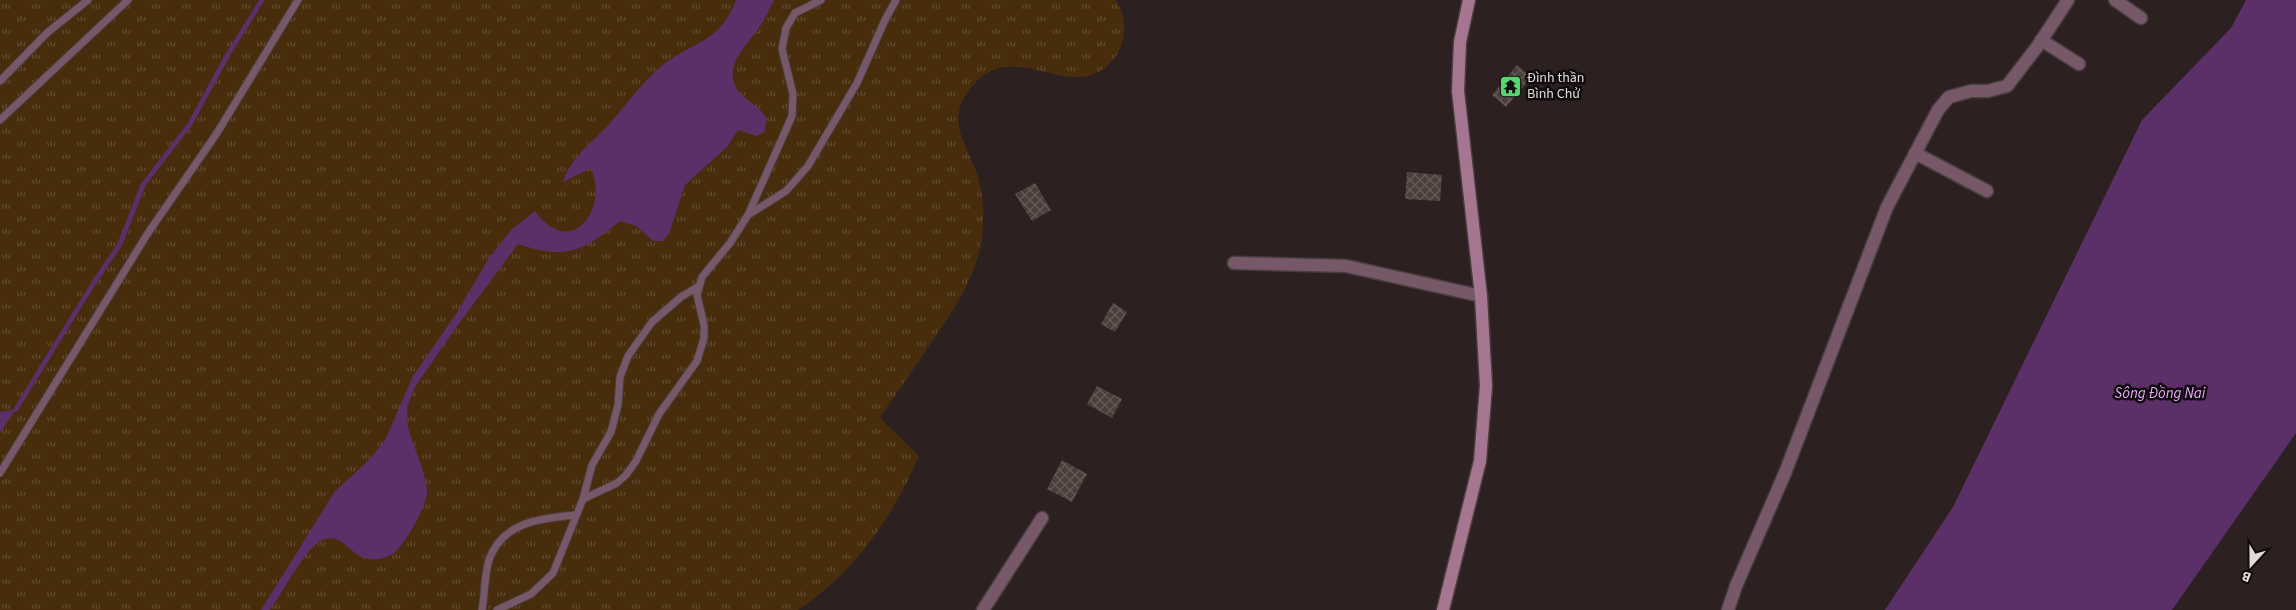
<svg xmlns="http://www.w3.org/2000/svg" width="2296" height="610" viewBox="0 0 2296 610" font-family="'Source Sans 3',sans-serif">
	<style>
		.grass { fill: url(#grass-tufts) }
		.water { fill: #5b2f68 }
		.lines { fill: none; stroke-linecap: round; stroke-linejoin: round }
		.stream { stroke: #5b2f68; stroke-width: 5 }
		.building { fill: url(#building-cross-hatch) }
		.lane-casing { stroke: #493e3f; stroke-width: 9 }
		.street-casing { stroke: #493e3f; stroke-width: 15 }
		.secondary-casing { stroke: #493e3f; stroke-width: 15 }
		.lane { stroke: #765868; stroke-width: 7 }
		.street { stroke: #765868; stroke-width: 12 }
		.secondary { stroke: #a67590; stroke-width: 12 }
		.labels { text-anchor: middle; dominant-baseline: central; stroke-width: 5; stroke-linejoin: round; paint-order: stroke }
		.poi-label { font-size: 14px; fill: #e2d9da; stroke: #100b0c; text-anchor: start }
		.water-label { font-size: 15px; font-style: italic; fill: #e8a7fc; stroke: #100b0c }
	</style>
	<defs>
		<pattern id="grass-tufts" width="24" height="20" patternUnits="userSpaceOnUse" patternTransform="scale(1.25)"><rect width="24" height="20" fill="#482d0d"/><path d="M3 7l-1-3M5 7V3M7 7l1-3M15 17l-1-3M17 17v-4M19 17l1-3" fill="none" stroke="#624b30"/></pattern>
		<pattern id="building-cross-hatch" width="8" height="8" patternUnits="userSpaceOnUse" patternTransform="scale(1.25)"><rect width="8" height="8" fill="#4c3f3b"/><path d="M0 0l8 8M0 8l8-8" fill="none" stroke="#665a57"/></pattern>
	</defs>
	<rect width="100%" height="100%" fill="#2c2021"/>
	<path class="grass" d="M 0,0 L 1115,0 C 1124,11 1126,25 1123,39 C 1121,49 1116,58 1108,65 C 1068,102 1015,38 974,84 C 944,118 964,139 976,171 C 982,188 984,206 983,223 C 982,270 956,306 931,343 C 914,368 897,393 880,418 L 919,456 C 892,518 855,572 798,610 L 0,610 Z"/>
	<path class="water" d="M 736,0 L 774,0 C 769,10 765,19 759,28 C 747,45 723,66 737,89 C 745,101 759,105 767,119 L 764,132 L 756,136 L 738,130 L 727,147 L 685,185 L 669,233 L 663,241 L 653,241 L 636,226 L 620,221 C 582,252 566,260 518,244 L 455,329 L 415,387 L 407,407 L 408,428 C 414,448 425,470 427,490 C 428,505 405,544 394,553 C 385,559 375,561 365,558 C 348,553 342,532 322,540 C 307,546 281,595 270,610 L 261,610 L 335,491 L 368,461 L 385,440 L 413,376 L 458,311 L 489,258 L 512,229 L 535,211 C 570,260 609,211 591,168 L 563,182 C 571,156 593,143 610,123 C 628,103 643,81 664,64 C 694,41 721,42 736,0 Z
		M 2246,0 L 2296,0 L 2296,433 L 2172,610 L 1885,610 L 1953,507 L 2142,120 L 2231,28 Z
		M 16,409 L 0,433 L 0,412 Z"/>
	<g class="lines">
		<path class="stream" d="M 16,409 L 93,284 L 120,244 L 143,185 L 190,124 L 227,56 L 262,0"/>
	</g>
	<path class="building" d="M 1517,65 L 1531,77 L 1506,107 L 1492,95 Z
		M 1407,172 L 1442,175 L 1440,201 L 1405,199 Z
		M 1035,183 L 1051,210 L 1032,221 L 1015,194 Z
		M 1113,303 L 1127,312 L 1115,332 L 1101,324 Z
		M 1097,386 L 1122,399 L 1112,418 L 1087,404 Z
		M 1062,460 L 1087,474 L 1072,502 L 1047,489 Z"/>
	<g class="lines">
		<defs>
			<path id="lane" d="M 0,81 L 48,32 L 88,0
				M 0,120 L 128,0
				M 748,215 L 786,191 L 808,166 L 857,83 L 885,20 L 896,0
				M 0,473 L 148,233 L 217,133 L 298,0
				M 583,499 L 617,483 L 626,475 L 636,461 L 659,414 L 697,361 L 704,338 L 704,325 L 697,295 L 702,277 L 730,243 L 748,215 L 792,116 L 793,94 L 782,49 L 786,28 L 795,13 L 821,0
				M 482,610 C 485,594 484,576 489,560 C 502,522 541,518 576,515
				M 497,610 L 531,594 L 553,573 L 583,499 L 592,465 L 611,432 L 618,405 L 620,377 L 628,356 L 652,322 L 681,297 L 699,286"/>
			<path id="street" d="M 2115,0 L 2141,18
				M 2041,40 L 2079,64
				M 1915,153 L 1987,191
				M 1234,263 L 1346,266 L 1481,296
				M 983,610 L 1042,518
				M 1728,610 L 1736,586 L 1785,473 L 1887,207 L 1938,110 L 1949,97 L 1971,91 L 1988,91 L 2007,86 L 2037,47 L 2068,0"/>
			<path id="secondary" d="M 1443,610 L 1480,461 L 1486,386 L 1481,296 L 1458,91 L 1460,42 L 1469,0"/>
		</defs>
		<use href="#lane" class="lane-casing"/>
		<use href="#street" class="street-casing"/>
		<use href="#secondary" class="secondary-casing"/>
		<use href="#lane" class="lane"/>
		<use href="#street" class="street"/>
		<use href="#secondary" class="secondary"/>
	</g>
	<defs>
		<symbol id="temple-square" viewBox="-11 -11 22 22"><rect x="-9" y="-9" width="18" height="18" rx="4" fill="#57d570" stroke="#100b0c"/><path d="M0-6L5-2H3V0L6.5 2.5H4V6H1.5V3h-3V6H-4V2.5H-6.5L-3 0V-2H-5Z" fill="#111"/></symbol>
	</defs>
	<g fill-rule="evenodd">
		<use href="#temple-square" x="1498" y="74" width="25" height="25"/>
	</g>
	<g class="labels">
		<g class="poi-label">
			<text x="1527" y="78">Đình thần<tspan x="1527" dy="16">Bình Chử</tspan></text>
		</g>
		<g class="water-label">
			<text x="2160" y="393">Sông Đồng Nai</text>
		</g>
	</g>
	<g transform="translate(2251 565) rotate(201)" stroke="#100b0c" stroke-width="4" paint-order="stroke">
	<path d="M0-4L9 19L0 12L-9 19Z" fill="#e2d9da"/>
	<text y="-8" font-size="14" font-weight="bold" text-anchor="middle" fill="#e2d9da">B</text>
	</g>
</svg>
